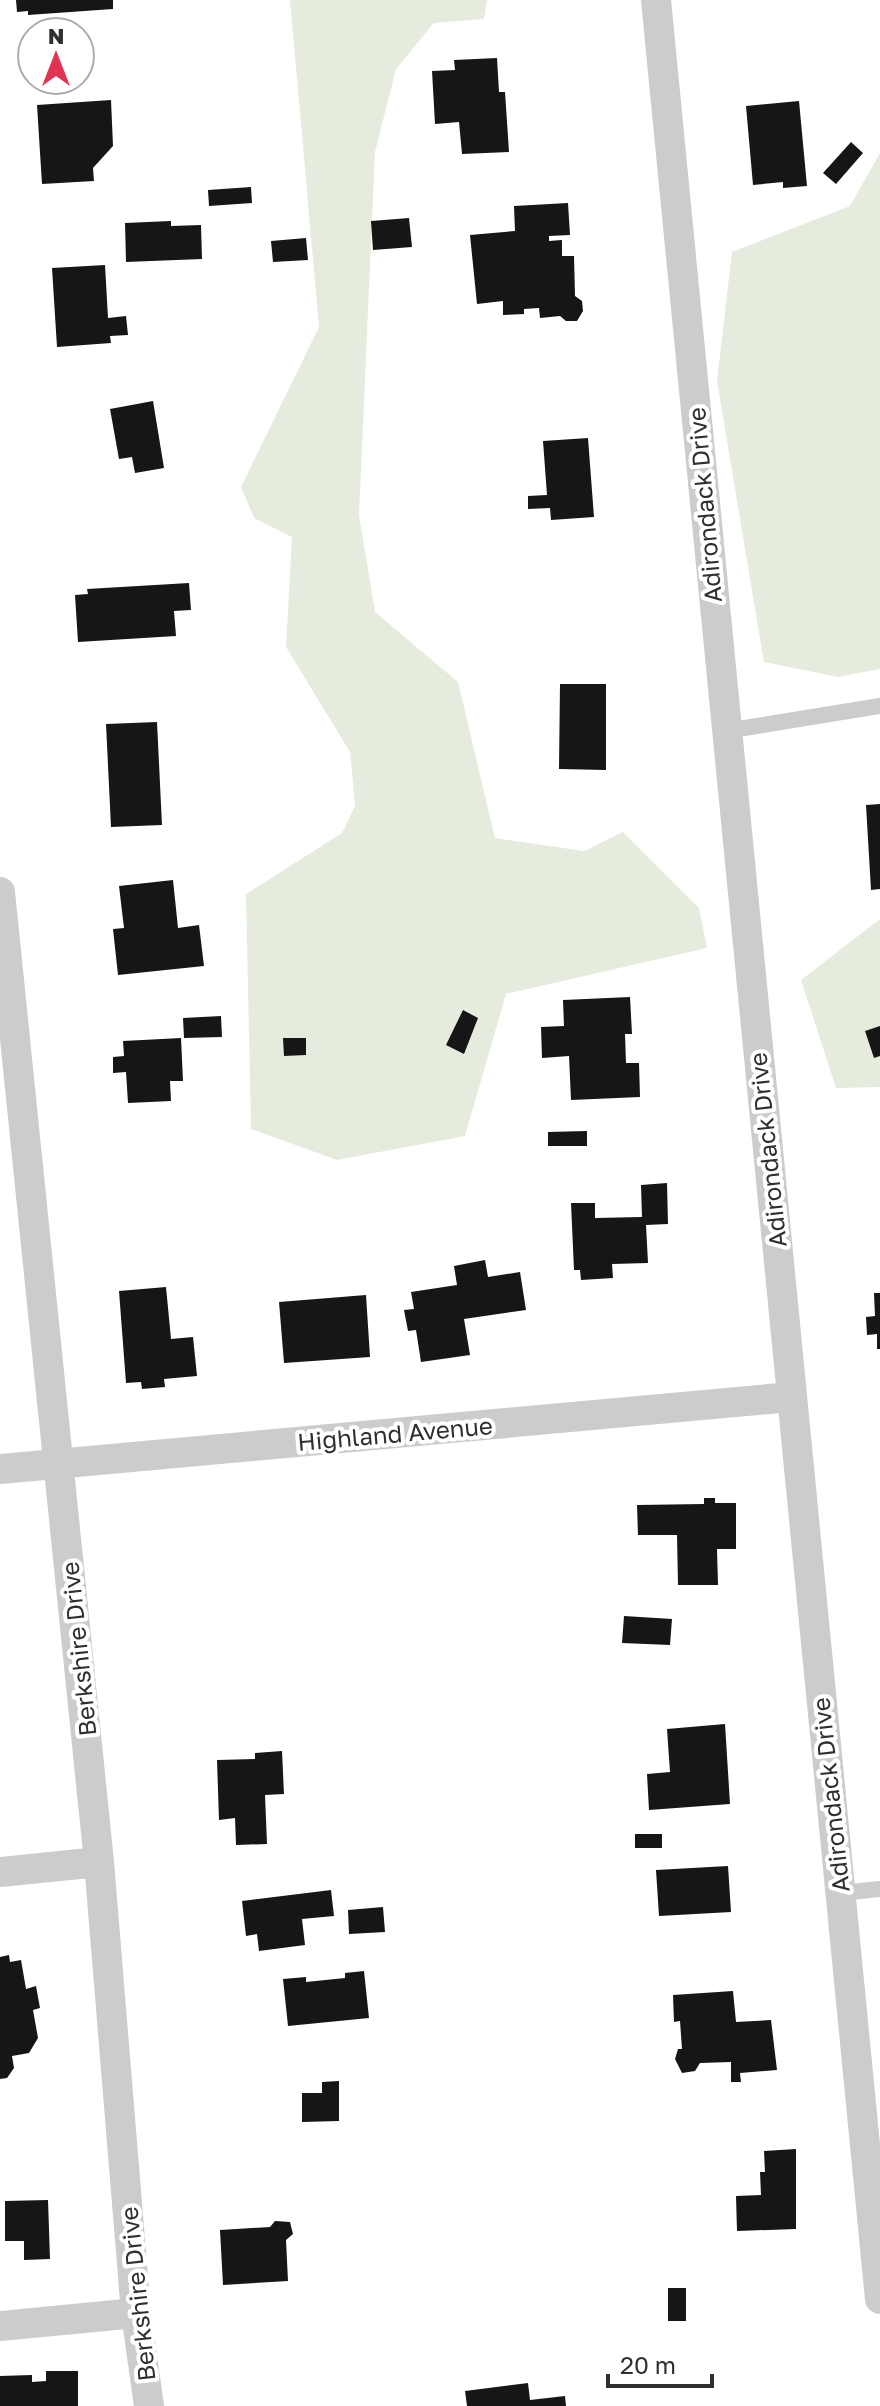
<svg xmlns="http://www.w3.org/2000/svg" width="880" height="2406" viewBox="0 0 880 2406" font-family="'Golos Text',sans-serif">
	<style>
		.green { fill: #e6ecdd }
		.building { fill: #161616 }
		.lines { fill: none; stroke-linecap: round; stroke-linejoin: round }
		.lane { stroke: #ccc; stroke-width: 16 }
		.street { stroke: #ccc; stroke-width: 30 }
		.labels { text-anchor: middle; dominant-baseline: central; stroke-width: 8; stroke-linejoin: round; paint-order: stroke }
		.street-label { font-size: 24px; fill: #2f2f2f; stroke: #fff }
	</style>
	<rect width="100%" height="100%" fill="#fff"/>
	<path class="green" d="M 290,0 L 487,0 L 484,19 L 434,23 L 396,69 L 375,152 L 359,515 L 375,612 L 458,682 L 495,838 L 584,851 L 623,832 L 699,908 L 707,948 L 506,994 L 465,1136 L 337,1160 L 251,1129 L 246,894 L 342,833 L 355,806 L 350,752 L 286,647 L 292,537 L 254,518 L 241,487 L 319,327 Z
		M 880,153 L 880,669 L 838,677 L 764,662 L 717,381 L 732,252 L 850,206 Z
		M 880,919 L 880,1087 L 836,1088 L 801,980 Z"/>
	<path class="building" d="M 16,0 L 113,0 L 113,9 L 28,15 L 28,11 L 17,12 Z
		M 497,58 L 499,92 L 505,92 L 509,152 L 462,154 L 459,122 L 435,124 L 432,71 L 455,70 L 454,60 Z
		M 111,100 L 113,146 L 93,168 L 94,181 L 42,184 L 37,105 Z
		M 799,101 L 807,186 L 783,188 L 783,182 L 753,185 L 746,106 Z
		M 851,142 L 863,153 L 836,184 L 823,173 Z
		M 251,187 L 252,203 L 209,206 L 208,190 Z
		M 568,203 L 570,235 L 549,236 L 549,241 L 562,240 L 562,256 L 574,256 L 575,296 L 582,301 L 583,311 L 577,321 L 566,321 L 560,316 L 540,318 L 539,308 L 524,309 L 524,314 L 503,315 L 503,301 L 477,304 L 470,235 L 515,231 L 514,206 Z
		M 409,218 L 412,247 L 373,250 L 371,221 Z
		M 171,221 L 171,226 L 201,225 L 202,259 L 126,262 L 125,223 Z
		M 306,238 L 308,260 L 273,262 L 271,241 Z
		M 105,265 L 108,318 L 126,316 L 128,335 L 110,336 L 111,343 L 57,347 L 52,268 Z
		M 153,401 L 164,468 L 135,473 L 132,457 L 119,459 L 110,409 Z
		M 588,438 L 594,517 L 551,520 L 550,508 L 528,509 L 528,496 L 547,495 L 543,441 Z
		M 189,583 L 191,610 L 174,611 L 176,636 L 78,642 L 75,595 L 88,594 L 87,589 Z
		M 560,684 L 606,684 L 606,770 L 559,769 Z
		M 157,722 L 162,825 L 111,827 L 106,724 Z
		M 880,804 L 880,889 L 871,890 L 866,805 Z
		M 173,880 L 178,928 L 199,925 L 204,966 L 118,975 L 113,929 L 124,928 L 119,886 Z
		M 630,997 L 632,1034 L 625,1034 L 626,1063 L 639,1063 L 640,1097 L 571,1100 L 569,1056 L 542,1058 L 541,1027 L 564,1026 L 563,1000 Z
		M 463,1010 L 478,1018 L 464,1054 L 446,1045 Z
		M 221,1016 L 222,1037 L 184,1038 L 183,1018 Z
		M 880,1026 L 880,1056 L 874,1058 L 865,1031 Z
		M 181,1038 L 183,1081 L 170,1081 L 171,1101 L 128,1103 L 126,1072 L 113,1073 L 113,1057 L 124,1056 L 123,1041 Z
		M 283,1038 L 306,1038 L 306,1055 L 284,1056 Z
		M 587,1131 L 587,1146 L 548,1146 L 548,1132 Z
		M 667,1183 L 668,1224 L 646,1225 L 648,1263 L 612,1264 L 613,1278 L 581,1280 L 580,1270 L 574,1270 L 571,1203 L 595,1203 L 595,1218 L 642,1217 L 641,1185 Z
		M 485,1260 L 488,1277 L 520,1272 L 526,1310 L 464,1319 L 470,1355 L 421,1362 L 416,1330 L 408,1331 L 404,1310 L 414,1309 L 411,1292 L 457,1285 L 454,1266 Z
		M 166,1287 L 171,1339 L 193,1337 L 197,1376 L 164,1379 L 165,1387 L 142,1389 L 141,1382 L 126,1383 L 119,1291 Z
		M 874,1293 L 880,1293 L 880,1349 L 877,1349 L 877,1334 L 867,1335 L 866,1317 L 875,1316 Z
		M 366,1295 L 370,1357 L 284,1363 L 279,1302 Z
		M 704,1498 L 715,1498 L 715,1503 L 736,1503 L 736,1549 L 717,1549 L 718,1585 L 678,1585 L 677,1535 L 638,1535 L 637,1505 L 704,1504 Z
		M 624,1616 L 672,1619 L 670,1645 L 622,1643 Z
		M 725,1724 L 730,1804 L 649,1810 L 647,1774 L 670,1772 L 667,1729 Z
		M 282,1751 L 284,1794 L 265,1795 L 267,1844 L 236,1845 L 235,1818 L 219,1820 L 217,1760 L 255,1759 L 255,1753 Z
		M 635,1834 L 662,1834 L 662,1848 L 635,1848 Z
		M 728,1866 L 731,1912 L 659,1916 L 656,1870 Z
		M 331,1890 L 334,1916 L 302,1919 L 305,1945 L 259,1951 L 257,1934 L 246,1936 L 242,1901 Z
		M 383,1907 L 385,1932 L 349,1934 L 348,1910 Z
		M 9,1955 L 10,1962 L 21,1960 L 26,1989 L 36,1986 L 40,2008 L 33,2010 L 38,2038 L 29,2053 L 12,2056 L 14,2068 L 7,2078 L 0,2079 L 0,1957 Z
		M 364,1971 L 369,2018 L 288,2026 L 283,1979 L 306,1977 L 306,1982 L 345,1978 L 345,1973 Z
		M 733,1991 L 736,2022 L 771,2020 L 777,2070 L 740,2073 L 741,2082 L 731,2082 L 731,2062 L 700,2063 L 695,2071 L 682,2073 L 675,2059 L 678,2049 L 682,2049 L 680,2021 L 674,2022 L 673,1995 Z
		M 339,2081 L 339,2121 L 302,2122 L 302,2093 L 322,2093 L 322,2082 Z
		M 796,2149 L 796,2229 L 737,2231 L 736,2196 L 761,2195 L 760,2172 L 765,2172 L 764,2151 Z
		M 48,2200 L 50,2259 L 24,2260 L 24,2241 L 5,2241 L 5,2201 Z
		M 275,2221 L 290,2222 L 293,2234 L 286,2240 L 288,2281 L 223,2285 L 220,2230 L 270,2227 Z
		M 668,2288 L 686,2288 L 686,2321 L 668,2321 Z
		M 46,2371 L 78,2371 L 78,2406 L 0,2406 L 0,2376 L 32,2375 L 32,2382 L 46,2381 Z
		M 528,2383 L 530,2400 L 565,2396 L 566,2406 L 467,2406 L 465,2391 Z"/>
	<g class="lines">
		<path class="lane" d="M 726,731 L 880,706
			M 840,1893 L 880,1889"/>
		<path class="street" d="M 656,0 L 880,2299
			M 0,892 L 99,1862 L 136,2313 L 149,2406
			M 0,1469 L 791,1397
			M 0,1872 L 99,1862
			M 0,2326 L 136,2313"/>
	</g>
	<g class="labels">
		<g class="street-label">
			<text transform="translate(704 505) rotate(-95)">Adirondack Drive</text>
			<text transform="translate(767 1150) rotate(-96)">Adirondack Drive</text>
			<text transform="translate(395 1433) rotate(-5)">Highland Avenue</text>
			<text transform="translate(78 1649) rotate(-96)">Berkshire Drive</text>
			<text transform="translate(830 1795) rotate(-96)">Adirondack Drive</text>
			<text transform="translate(137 2294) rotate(-96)">Berkshire Drive</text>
		</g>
	</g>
	<g transform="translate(56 56)"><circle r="38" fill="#ffffff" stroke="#acacac" stroke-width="2"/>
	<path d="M0-6L14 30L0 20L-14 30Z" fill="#e33352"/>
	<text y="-12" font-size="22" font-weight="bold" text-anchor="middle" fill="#2f2f2f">N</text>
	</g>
	<path d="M608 2374v12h104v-12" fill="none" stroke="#2f2f2f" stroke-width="4"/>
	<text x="620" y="2374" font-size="24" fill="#2f2f2f" stroke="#ffffff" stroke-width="6" paint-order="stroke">20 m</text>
</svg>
